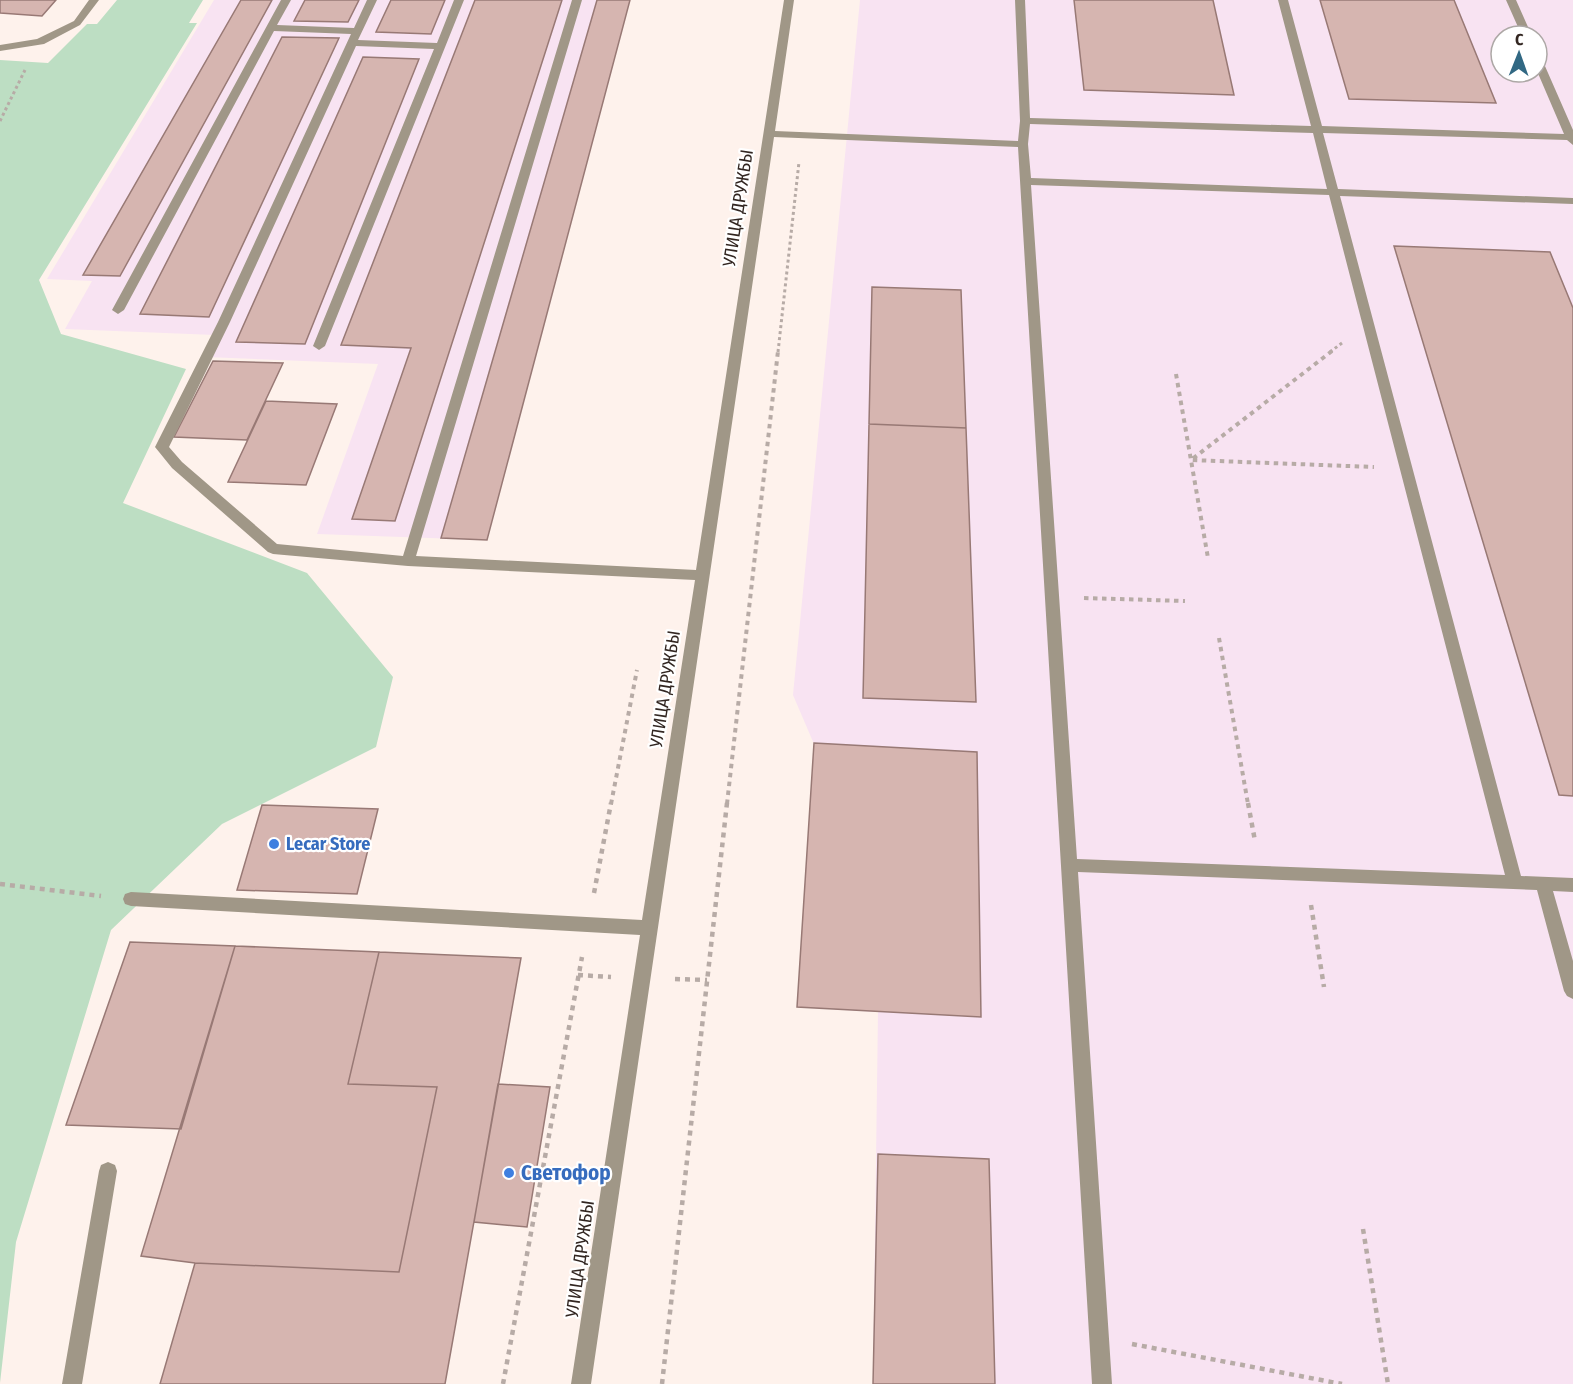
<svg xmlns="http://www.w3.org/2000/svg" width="1573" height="1384" viewBox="0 0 1573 1384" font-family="'Fira Sans Condensed',sans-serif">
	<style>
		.industrial { fill: #f8e3f2; fill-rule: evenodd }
		.green { fill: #bddec3 }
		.building { fill: #d6b5b0; stroke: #987975; stroke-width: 1.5 }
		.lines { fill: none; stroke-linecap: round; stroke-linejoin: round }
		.path-far2 { stroke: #b7aba6; stroke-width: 3; stroke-dasharray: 3 3; stroke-linecap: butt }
		.path-far1 { stroke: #b7aba6; stroke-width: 4; stroke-dasharray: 4.5 4.5; stroke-linecap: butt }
		.path { stroke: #b7aba6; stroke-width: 4.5; stroke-dasharray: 5 5; stroke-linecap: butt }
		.minor { fill: #a09787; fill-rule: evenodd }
		.shop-dot { fill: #3f7fe0; stroke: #fff; stroke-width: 2 }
		.labels { text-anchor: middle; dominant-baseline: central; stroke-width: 4.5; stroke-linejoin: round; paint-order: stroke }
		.street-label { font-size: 18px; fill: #322621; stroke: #fff }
		.shop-label { font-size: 18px; font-weight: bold; fill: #366cbe; stroke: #fff; text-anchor: start }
		.near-shop-label { font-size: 21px; font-weight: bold; fill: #366cbe; stroke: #fff; text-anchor: start }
	</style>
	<rect width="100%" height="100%" fill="#fef2ec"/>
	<path class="industrial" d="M 214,0 L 630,0 L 487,540 L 317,534 L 378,364 L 206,357 L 215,335 L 65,329 L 92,281 L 47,279 Z
		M 860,0 L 1573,0 L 1573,1384 L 873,1384 L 878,1012 L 797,1007 L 814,744 L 793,695 ZM 1501,36 L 1537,36 L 1537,72 L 1501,72 Z"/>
	<path class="green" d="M 117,0 L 203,0 L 189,23 L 197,23 L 39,280 L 61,334 L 186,369 L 123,503 L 307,573 L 393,677 L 376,747 L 222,824 L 111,930 L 16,1242 L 0,1383 L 0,60 L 48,63 L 87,24 L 97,24 Z"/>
	<path class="building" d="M 0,0 L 56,0 L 42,16 L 0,13 Z
		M 241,0 L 272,0 L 120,276 L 83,275 Z
		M 305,0 L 359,0 L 348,22 L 294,21 Z
		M 391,0 L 445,0 L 431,34 L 376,32 Z
		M 475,0 L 562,0 L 395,521 L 352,519 L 411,348 L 341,345 Z
		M 597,0 L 630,0 L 487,540 L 441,538 Z
		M 1074,0 L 1213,0 L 1234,95 L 1084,90 Z
		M 1320,0 L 1454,0 L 1496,103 L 1349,99 Z
		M 282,37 L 339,38 L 209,317 L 140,314 Z
		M 363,57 L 419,59 L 305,344 L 236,342 Z
		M 1394,246 L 1550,252 L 1573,308 L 1573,796 L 1559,795 Z
		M 872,287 L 961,290 L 966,428 L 869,424 Z
		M 213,361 L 283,363 L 247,440 L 174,437 Z
		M 266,401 L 337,404 L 306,485 L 228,482 Z
		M 869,424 L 966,428 L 976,702 L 863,698 Z
		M 814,743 L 977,752 L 981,1017 L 797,1007 Z
		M 262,805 L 378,809 L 357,894 L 237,890 Z
		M 130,942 L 235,946 L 181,1129 L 66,1125 Z
		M 235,946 L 379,952 L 348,1084 L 437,1087 L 399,1272 L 195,1263 L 141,1256 Z
		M 379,952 L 521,958 L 445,1384 L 160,1384 L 195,1263 L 399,1272 L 437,1087 L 348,1084 Z
		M 498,1084 L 550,1087 L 527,1227 L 474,1222 Z
		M 878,1154 L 989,1159 L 995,1384 L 873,1384 Z"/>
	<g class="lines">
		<path class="path-far2" d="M 0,121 L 25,70
			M 778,352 L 799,162
			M 1330,352 L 1342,343"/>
		<path class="path-far1" d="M 1332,351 L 1191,460 L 1374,467
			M 1176,374 L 1208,558
			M 1084,598 L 1185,601
			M 1219,638 L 1248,804
			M 611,804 L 637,670
			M 727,804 L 778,351"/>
		<path class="path" d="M 1248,803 L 1255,841
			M 0,884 L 101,896
			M 594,893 L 611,803
			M 1311,905 L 1324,987
			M 578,975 L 611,977
			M 675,979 L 707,980
			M 1363,1229 L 1388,1384
			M 1132,1344 L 1342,1384
			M 503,1384 L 582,957
			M 662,1384 L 727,803"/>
		<path class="minor" d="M 89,0 L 99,0 L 80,25 L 44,44 L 0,51 L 0,45 L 37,39 L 74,21 Z
			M 281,0 L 291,0 L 277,25 L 354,28 L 367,0 L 377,0 L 358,40 L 437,43 L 454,0 L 464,0 L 325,346 L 319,350 L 313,346 L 434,49 L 356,46 L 230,322 L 169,447 L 182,462 L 277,544 L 403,556 L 572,0 L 582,0 L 416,556 L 696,570 L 784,0 L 794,0 L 775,131 L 1018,141 L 1020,121 L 1015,0 L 1025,0 L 1030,118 L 1311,126 L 1278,0 L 1288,0 L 1322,126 L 1564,134 L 1537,71 L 1537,56 L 1541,57 L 1573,130 L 1573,145 L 1567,140 L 1323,133 L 1338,189 L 1573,198 L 1573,204 L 1340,196 L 1521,876 L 1573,878 L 1573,892 L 1553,891 L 1573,961 L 1573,999 L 1567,996 L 1564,991 L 1537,890 L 1078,872 L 1112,1384 L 1092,1384 L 1018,147 L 774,137 L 591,1384 L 571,1384 L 640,935 L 131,906 L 125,904 L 123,899 L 125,894 L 131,892 L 642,920 L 695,580 L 408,566 L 273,554 L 268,552 L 172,468 L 155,447 L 218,322 L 351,34 L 274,31 L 124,310 L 118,314 L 112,310 ZM 1030,124 L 1313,133 L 1327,189 L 1031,178 L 1028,144 ZM 1031,185 L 1329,195 L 1505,875 L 1077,859 Z
			M 1506,0 L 1516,0 L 1532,36 L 1522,36 Z
			M 108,1162 L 115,1165 L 117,1171 L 82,1384 L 62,1384 L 99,1171 L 101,1165 Z"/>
	</g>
	<g class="shop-dot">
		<circle cx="274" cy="844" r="6"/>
		<circle cx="509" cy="1173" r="6"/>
	</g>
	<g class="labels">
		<g class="street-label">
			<text transform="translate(738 208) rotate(-81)">УЛИЦА ДРУЖБЫ</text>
			<text transform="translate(665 689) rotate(-81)">УЛИЦА ДРУЖБЫ</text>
			<text transform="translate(580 1259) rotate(-82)">УЛИЦА ДРУЖБЫ</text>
		</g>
		<g class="shop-label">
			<text x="286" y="844">Lecar Store</text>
		</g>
		<g class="near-shop-label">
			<text x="521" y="1173">Светофор</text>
		</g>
	</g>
	<g transform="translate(1519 54) rotate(1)"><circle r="28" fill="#ffffff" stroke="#ada8a6" stroke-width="1.5"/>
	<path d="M0-4.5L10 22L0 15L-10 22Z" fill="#316883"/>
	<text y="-9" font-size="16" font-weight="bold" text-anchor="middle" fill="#322621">С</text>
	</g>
</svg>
